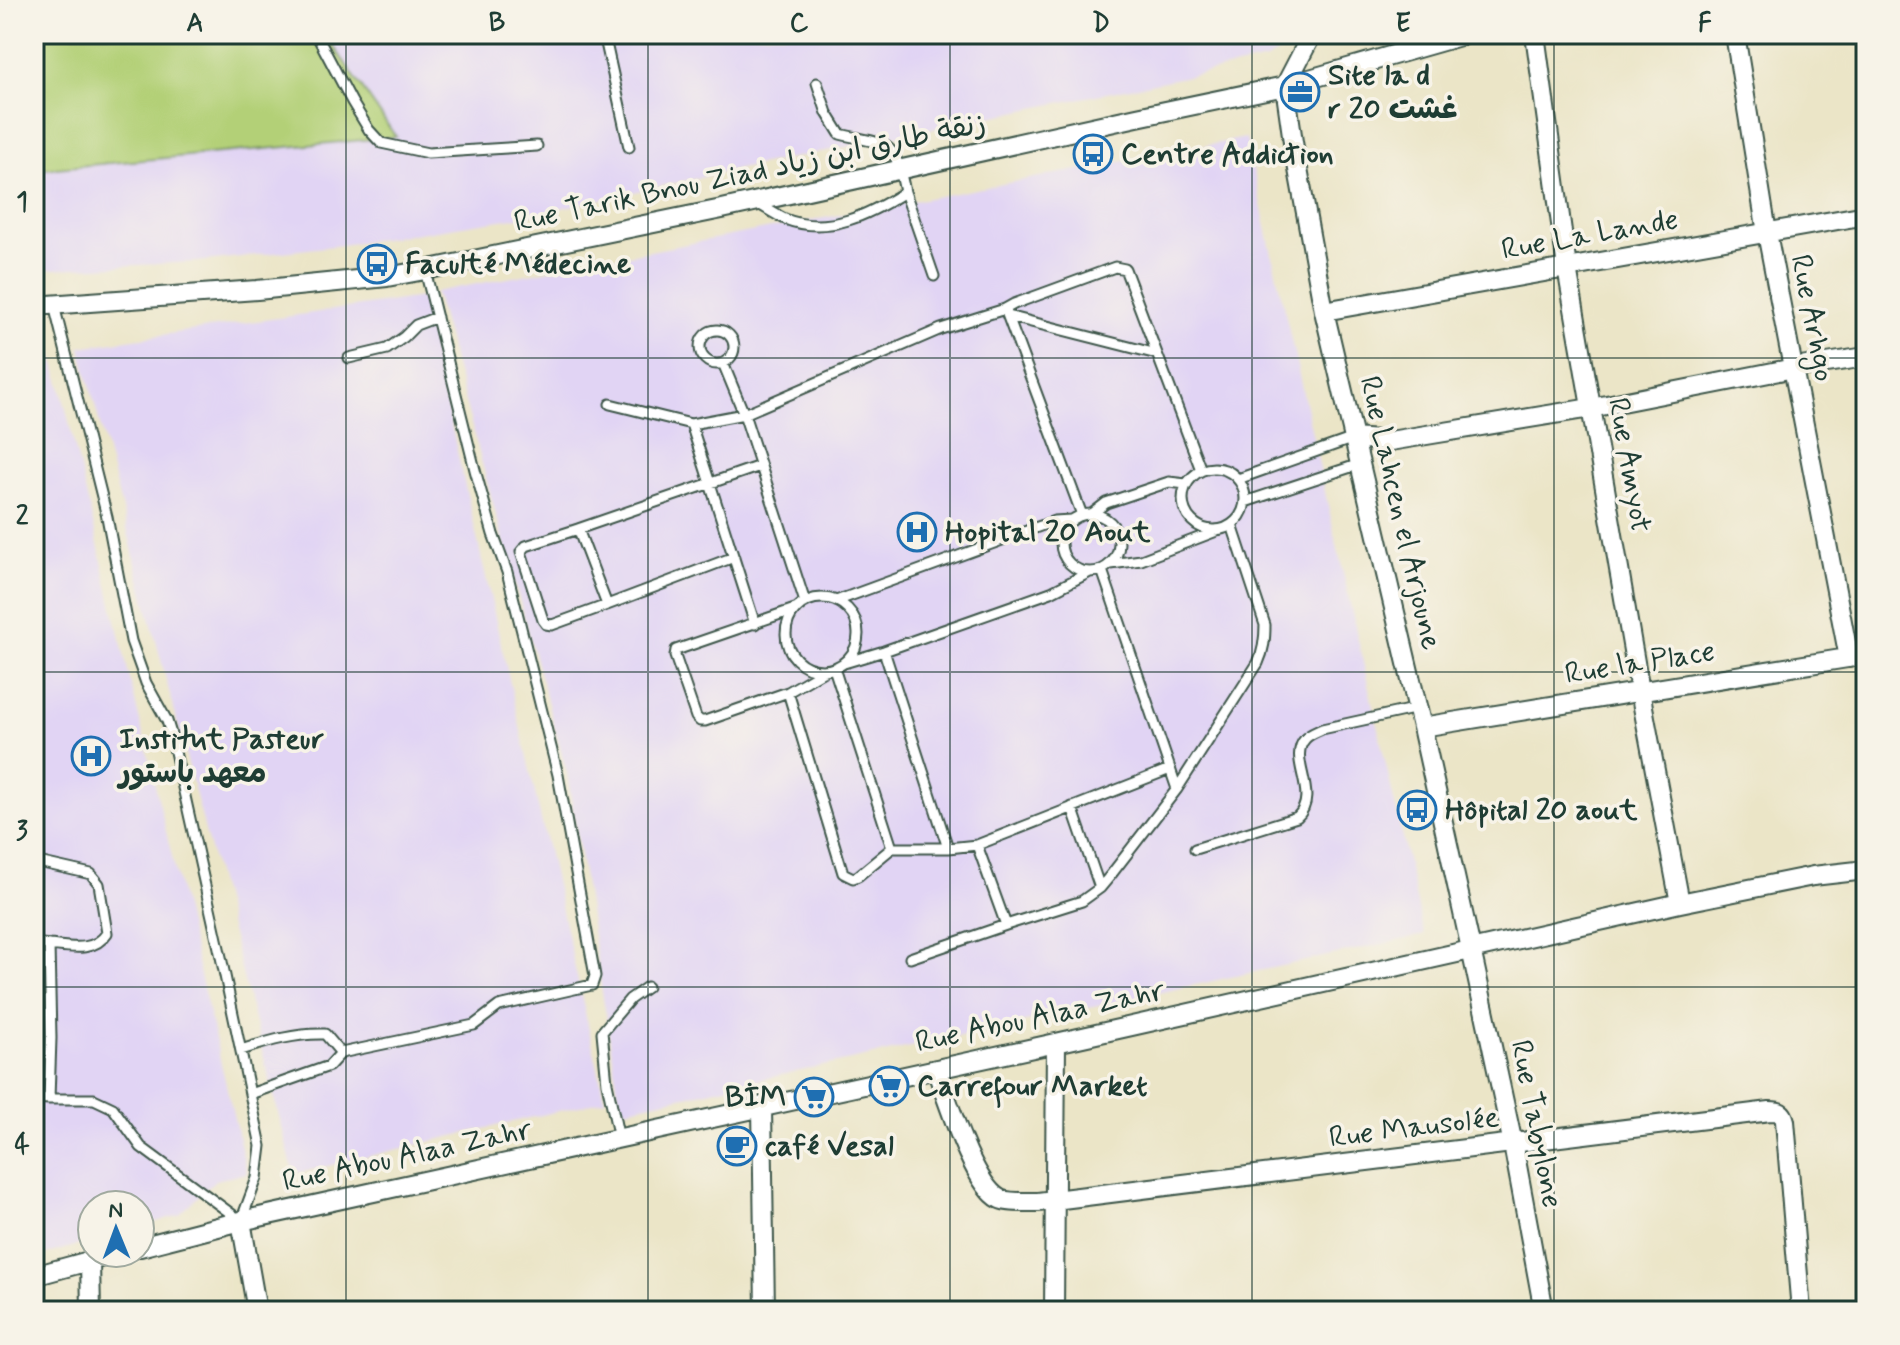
<svg xmlns="http://www.w3.org/2000/svg" width="1900" height="1345" viewBox="0 0 1900 1345" font-family="Mynerve,'Playpen Sans Arabic',sans-serif">
	<style>
		.built { fill: #e1d4f4 }
		.green { fill: #b3d077; stroke: #698656; stroke-width: 2 }
		.lines { fill: none; stroke-linecap: round; stroke-linejoin: round }
		.service-casing { stroke: #3e564a; stroke-width: 13 }
		.minor-casing { stroke: #3e564a; stroke-width: 22 }
		.service { stroke: #fff; stroke-width: 9 }
		.minor { stroke: #fff; stroke-width: 18 }
		.grid { fill: none; stroke: #1f3d34; stroke-width: 2; stroke-opacity: 0.55 }
		.labels { text-anchor: middle; dominant-baseline: central; stroke-width: 7; stroke-linejoin: round; paint-order: stroke }
		.poi-label { font-size: 30px; font-weight: bold; fill: #1f3d34; stroke: #f7f3e8; text-anchor: start }
		.street-label { font-size: 30px; fill: #1f3d34; stroke: #f7f3e8 }
		.neatline { fill: none; stroke: #1f3d34; stroke-width: 3 }
		.grid-label { font-size: 26px; text-anchor: middle; font-weight: bold; fill: #1f3d34 }
	</style>
	<rect width="100%" height="100%" fill="#f7f3e8"/>
	<filter id="ink" filterUnits="userSpaceOnUse"><feTurbulence type="fractalNoise" baseFrequency=".0125" numOctaves="2"/><feDisplacementMap in="SourceGraphic" scale="16" xChannelSelector="R" yChannelSelector="G"/><feConvolveMatrix kernelMatrix="1 2 1 2 8 2 1 2 1" color-interpolation-filters="sRGB"/></filter>
	<filter id="wash" filterUnits="userSpaceOnUse"><feTurbulence type="fractalNoise" baseFrequency=".006" numOctaves="4" result="noise"/><feDisplacementMap in="SourceGraphic" scale="32" xChannelSelector="R" yChannelSelector="G"/><feGaussianBlur stdDeviation="1.8" result="paint"/><feColorMatrix in="noise" values="0 0 0 0 0 0 0 0 0 0 0 0 0 0 0 0 0 1.4 0 .05"/><feComposite in="paint" operator="in"/></filter>
	<g filter="url(#wash)">
		<rect width="100%" height="100%" fill="#ebe5c7"/>
		<path class="built" d="M 34,34 L 1297,34 L 1280,52 L 1266,60 L 720,173 L 520,217 L 342,245 L 197,262 L 34,270 Z
			M 1246,138 L 1424,935 L 621,1110 L 567,773 L 435,292 Z
			M 422,297 L 605,1100 L 294,1174 L 80,347 Z
			M 49,338 L 247,1173 L 215,1180 L 179,1215 L 140,1227 L 140,1205 L 92,1205 L 92,1241 L 34,1258 L 34,339 Z"/>
		<path class="green" d="M 34,34 L 325,34 L 396,137 L 34,170 Z"/>
	</g>
	<g filter="url(#ink)">
		<g class="lines">
			<defs>
				<path id="service" d="M 316,34 L 352,102 L 369,130 L 381,143 L 428,153 L 537,146
					M 604,34 L 629,147
					M 905,192 L 934,276
					M 757,203 C 766,208 776,215 785,219 C 828,236 870,214 905,192 C 894,138 890,146 840,134 L 827,113 L 817,83
					M 1008,316 L 1157,354
					M700 347a17 17 0 1 1 34 0a17 17 0 1 1-34 0Z
					M 349,358 L 387,349 L 404,337 L 416,325 L 437,317
					M 723,363 L 744,414 L 941,329 L 1005,309
					M 610,404 L 691,424
					M1183 499a31 31 0 1 1 62 0a31 31 0 1 1-62 0Z
					M 1238,479 L 1354,438
					M 1245,502 L 1360,464
					M 1093,513 L 1106,503 L 1169,482 L 1186,484
					M1061 543a29 29 0 1 1 58 0a29 29 0 1 1-58 0Z
					M 1082,515 L 1005,309 L 1014,304 L 1115,267 L 1125,269 L 1201,470
					M 578,529 L 526,546 L 521,552 L 543,620 L 546,624 L 552,625 L 607,605
					M 734,557 L 607,605 L 578,529 L 760,466
					M 1111,564 L 1141,560 L 1214,532
					M 1102,570 L 1177,789
					M786 634a36 36 0 1 1 72 0a36 36 0 1 1-72 0Z
					M 836,601 L 1054,521 L 1071,520
					M 755,624 L 691,424 L 744,414 L 805,602
					M 884,651 L 948,848
					M 844,663 L 884,651 L 1051,592 L 1090,572
					M 834,668 L 892,848 L 948,848 L 977,845 L 1006,925 L 1082,901 L 1100,888 L 1110,876 L 1177,789 L 1258,663 C 1264,650 1265,639 1265,625 L 1232,525
					M 824,671 L 788,692 L 843,873 L 853,878 L 858,876 L 892,848
					M 788,692 L 705,721 L 700,721 L 696,717 L 675,656 L 676,650 L 795,609
					M 1072,807 L 1100,888
					M 977,845 L 1170,769
					M 1195,849 L 1297,817 C 1321,795 1287,759 1305,739 C 1309,734 1316,732 1322,729 L 1418,708
					M 34,861 L 91,874 L 99,884 L 107,933 C 94,953 70,947 49,945
					M 34,943 L 49,945 L 51,1038 L 49,1099 L 94,1099 L 113,1108 L 141,1147 L 241,1221 L 257,1178 L 261,1146 L 221,957 L 171,734 L 167,721 L 146,683 L 131,641 L 107,517 L 54,305
					M 910,958 L 1006,925
					M 241,1050 C 269,1041 296,1033 325,1034 L 341,1053
					M 250,1094 L 329,1066 L 341,1053 L 474,1025 L 499,1006 L 592,985 L 595,976 L 558,775 L 507,572 L 493,534 L 475,470 L 425,270
					M 34,1098 L 49,1099
					M 619,1139 L 607,1083 L 602,1032 L 630,999 L 647,987"/>
				<path id="minor" d="M 1535,34 L 1567,268 L 1640,691 L 1680,903
					M 1735,34 L 1767,233 L 1849,658
					M 1285,86 L 1293,142 L 1324,311 L 1422,727 L 1471,949 L 1513,1144 L 1544,1311
					M 1285,86 L 1312,34
					M 34,306 L 257,290 L 387,277 L 425,270 L 722,209 L 1137,117 L 1285,86 L 1467,34
					M 1324,311 L 1866,215
					M 1354,438 L 1390,441 L 1591,408 L 1794,368 L 1866,357
					M 1422,727 L 1866,655
					M 936,1069 C 947,1098 973,1185 1000,1199 C 1008,1203 1028,1202 1038,1202 L 1770,1111 C 1779,1111 1783,1112 1785,1121 L 1801,1311
					M 762,1106 L 765,1311
					M 241,1221 L 257,1311
					M 140,1247 L 241,1221 L 1056,1043 L 1680,903 L 1813,876 L 1866,870
					M 90,1261 L 91,1311
					M 34,1276 L 118,1253
					M 1054,1311 L 1056,1043"/>
			</defs>
			<use href="#service" class="service-casing"/>
			<use href="#minor" class="minor-casing"/>
			<use href="#service" class="service"/>
			<use href="#minor" class="minor"/>
		</g>
	</g>
	<path class="grid" d="M 346,34 L 346,1311M 648,34 L 648,1311M 950,34 L 950,1311M 1252,34 L 1252,1311M 1554,34 L 1554,1311M 34,358 L 1866,358M 34,672 L 1866,672M 34,987 L 1866,987"/>
	<defs>
		<symbol id="office-ring" viewBox="-11 -11 22 22"><circle r="9.5" fill="#f7f3e8" stroke="#1f6fb2" stroke-width="1.5"/><path d="M-6-3h4V-5.5h4V-3h4V5H-6ZM-1-4.5V-3h2v-1.5ZM-6 0V1H6V0Z" fill="#1f6fb2"/></symbol>
		<symbol id="bus-ring" viewBox="-11 -11 22 22"><circle r="9.5" fill="#f7f3e8" stroke="#1f6fb2" stroke-width="1.5"/><path d="M-5-6H5V4H4V6H2V4H-2V6H-4V4H-5ZM-3.5-4V0h7V-4ZM-3.5 1.2v1.5H-2V1.2ZM2 1.2v1.5H3.5V1.2Z" fill="#1f6fb2"/></symbol>
		<symbol id="hospital-ring" viewBox="-11 -11 22 22"><circle r="9.5" fill="#f7f3e8" stroke="#1f6fb2" stroke-width="1.5"/><path d="M-5-5h3v3.5h4V-5h3V5h-3V1.5h-4V5h-3Z" fill="#1f6fb2"/></symbol>
		<symbol id="supermarket-ring" viewBox="-11 -11 22 22"><circle r="9.5" fill="#f7f3e8" stroke="#1f6fb2" stroke-width="1.5"/><path d="M-6-5.5h2.5l.6 2H6L4.5 2H-2.5L-4.4-4H-6ZM-1.5 3.2a1.3 1.3 0 1 0 .1 0ZM3 3.2a1.3 1.3 0 1 0 .1 0Z" fill="#1f6fb2"/></symbol>
		<symbol id="cafe-ring" viewBox="-11 -11 22 22"><circle r="9.5" fill="#f7f3e8" stroke="#1f6fb2" stroke-width="1.5"/><path d="M-5.5-4.5H6V0H3Q3 3.5 0 3.5H-2.5Q-5.5 3.5-5.5 0ZM3-3.2v2h1.7v-2ZM-6 4.5H4V6H-6Z" fill="#1f6fb2"/></symbol>
	</defs>
	<g fill-rule="evenodd">
		<use href="#office-ring" x="1278" y="70" width="44" height="44"/>
		<use href="#bus-ring" x="1071" y="132" width="44" height="44"/>
		<use href="#bus-ring" x="355" y="242" width="44" height="44"/>
		<use href="#hospital-ring" x="895" y="510" width="44" height="44"/>
		<use href="#hospital-ring" x="69" y="734" width="44" height="44"/>
		<use href="#bus-ring" x="1395" y="788" width="44" height="44"/>
		<use href="#supermarket-ring" x="867" y="1064" width="44" height="44"/>
		<use href="#supermarket-ring" x="792" y="1075" width="44" height="44"/>
		<use href="#cafe-ring" x="715" y="1124" width="44" height="44"/>
	</g>
	<g class="labels">
		<g class="poi-label">
			<text x="1328" y="75">Site la d<tspan x="1328" dy="34">r 20 غشت</tspan></text>
			<text x="1121" y="154">Centre Addiction</text>
			<text x="405" y="264">Faculté Médecine</text>
			<text x="945" y="532">Hopital 20 Aout</text>
			<text x="119" y="739">Institut Pasteur<tspan x="119" dy="34">معهد باستور</tspan></text>
			<text x="1445" y="810">Hôpital 20 aout</text>
			<text x="917" y="1086">Carrefour Market</text>
			<text x="786" y="1097" text-anchor="end">BİM</text>
			<text x="765" y="1146">café Vesal</text>
		</g>
		<g class="street-label">
			<text transform="translate(750 173) rotate(-12)">Rue Tarik Bnou Ziad زنقة طارق ابن زياد</text>
			<text transform="translate(1590 235) rotate(-10)">Rue La Lande</text>
			<text transform="translate(1812 318) rotate(79)">Rue Arhgo</text>
			<text transform="translate(1629 465) rotate(80)">Rue Amyot</text>
			<text transform="translate(1400 513) rotate(77)">Rue Lahcen el Arjoune</text>
			<text transform="translate(1640 663) rotate(-9)">Rue la Place</text>
			<text transform="translate(1040 1017) rotate(-12)">Rue Abou Alaa Zahr</text>
			<text transform="translate(1536 1124) rotate(79)">Rue Tabylone</text>
			<text transform="translate(1414 1128) rotate(-7)">Rue Mausolée</text>
			<text transform="translate(407 1156) rotate(-12)">Rue Abou Alaa Zahr</text>
		</g>
	</g>
	<rect width="1900" height="1345" fill="none" stroke="#f7f3e8" stroke-width="88"/>
	<g transform="translate(116 1229) rotate(359)"><circle r="38" fill="#f7f3e8" stroke="#a1aaa0" stroke-width="2"/>
	<path d="M0-6L14 30L0 20L-14 30Z" fill="#1f6fb2"/>
	<text y="-12" font-size="22" font-weight="bold" text-anchor="middle" fill="#1f3d34">N</text>
	</g>
	<rect x="44" y="44" width="1812" height="1257" class="neatline"/>
	<g class="grid-label">
		<text x="195" y="31">A</text>
		<text x="497" y="31">B</text>
		<text x="799" y="31">C</text>
		<text x="1101" y="31">D</text>
		<text x="1403" y="31">E</text>
		<text x="1705" y="31">F</text>
		<text x="22" y="210">1</text>
		<text x="22" y="524">2</text>
		<text x="22" y="839">3</text>
		<text x="22" y="1153">4</text>
	</g>
</svg>
